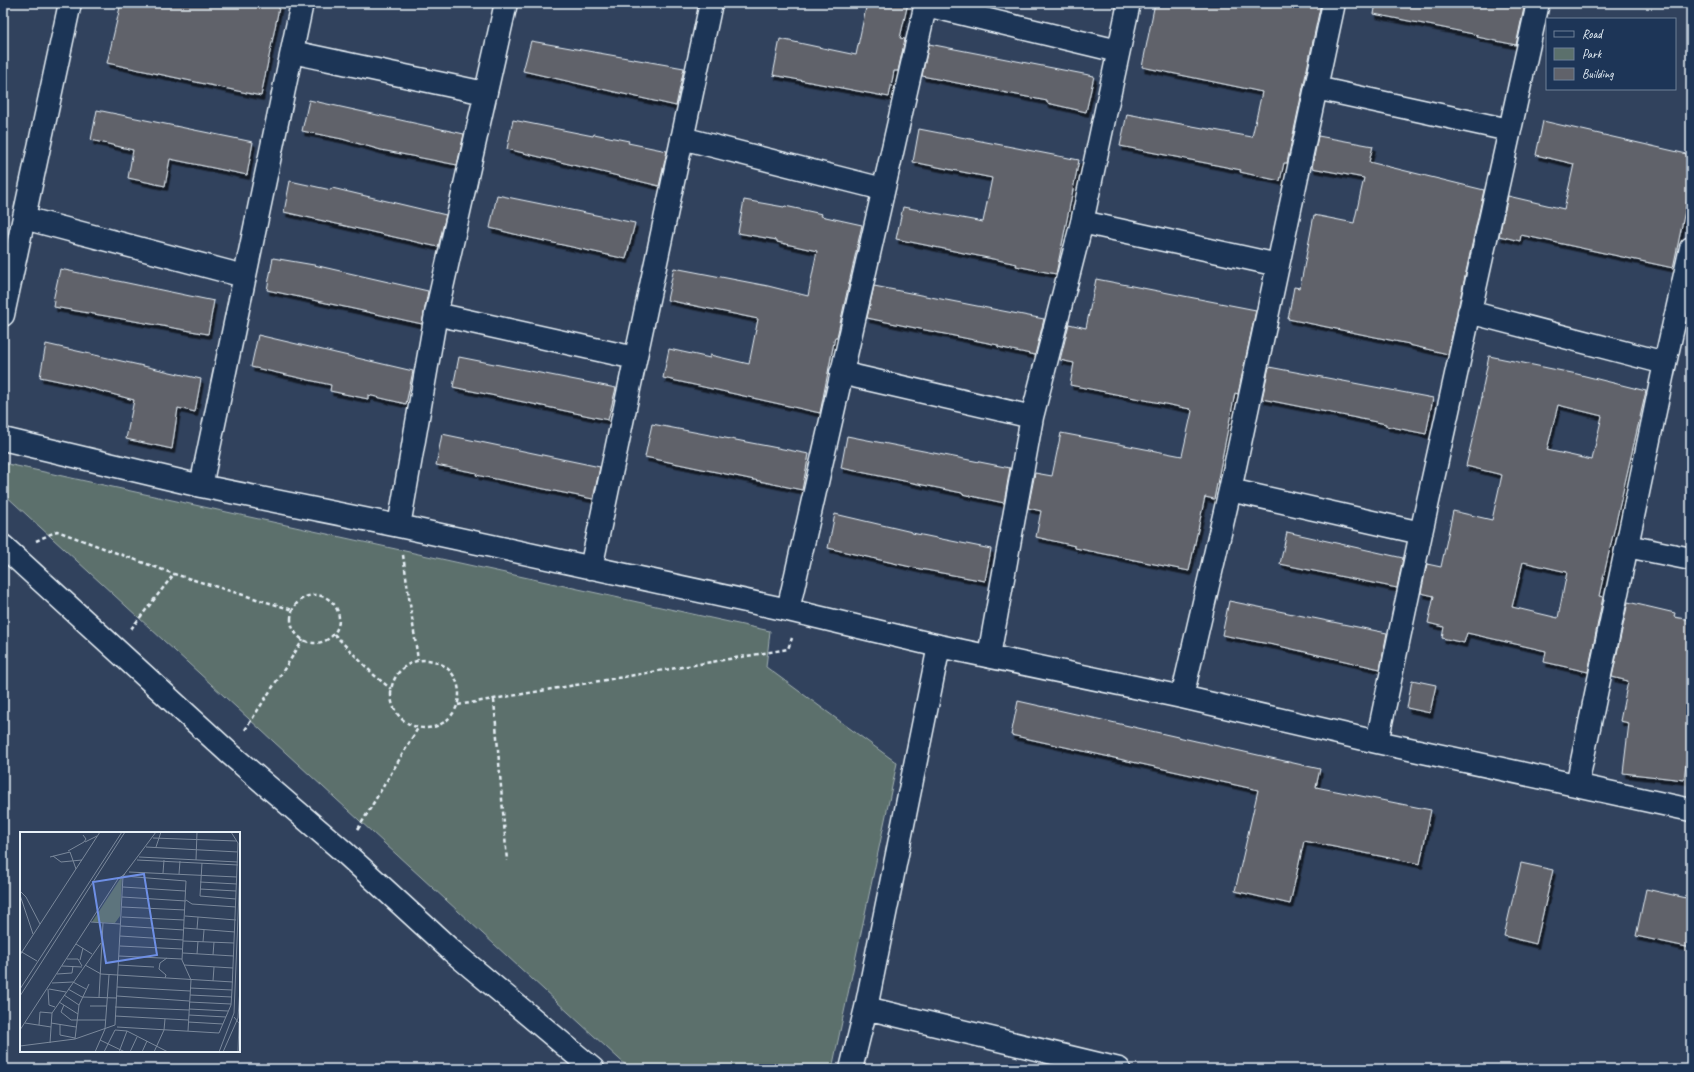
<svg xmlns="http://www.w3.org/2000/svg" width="1694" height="1072" viewBox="0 0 1694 1072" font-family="Caveat,sans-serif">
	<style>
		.green { fill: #5b706c; stroke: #a2b0b2 }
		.building { fill: #60626a; stroke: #e8f1f8; fill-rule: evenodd; filter: url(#shadow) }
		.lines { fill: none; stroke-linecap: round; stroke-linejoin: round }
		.minor-casing { stroke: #e8f1f8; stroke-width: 25 }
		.path { stroke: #e8f1f8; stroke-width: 2.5; stroke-dasharray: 4 3; stroke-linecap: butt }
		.minor { stroke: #1d3557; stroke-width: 22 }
		.inset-road { fill: none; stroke: #7a889b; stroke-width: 1 }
		.view { fill: #6e8fe5; fill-opacity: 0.15; stroke: #6e8fe5; stroke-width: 2 }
		.inset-edge { fill: none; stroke: #e8f1f8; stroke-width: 2 }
	</style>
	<defs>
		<filter id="shadow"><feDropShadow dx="2.5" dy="4.5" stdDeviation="0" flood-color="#0009"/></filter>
	</defs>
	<rect width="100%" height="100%" fill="#31425d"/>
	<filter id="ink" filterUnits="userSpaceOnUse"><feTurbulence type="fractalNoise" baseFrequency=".025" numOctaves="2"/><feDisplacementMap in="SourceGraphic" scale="8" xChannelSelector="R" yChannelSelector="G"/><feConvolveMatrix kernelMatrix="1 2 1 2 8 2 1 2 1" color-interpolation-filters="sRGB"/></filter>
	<g filter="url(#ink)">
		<path class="green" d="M 3,463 L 770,631 L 766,667 L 897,763 L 832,1069 L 630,1069 L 3,493 Z"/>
		<path class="building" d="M 121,3 L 280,3 L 261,96 L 107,63 Z
			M 867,3 L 908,3 L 900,38 L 905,39 L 898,71 L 894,71 L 889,97 L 773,75 L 780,39 L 856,55 Z
			M 1155,3 L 1321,3 L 1287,163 L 1284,163 L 1280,181 L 1240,172 L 1241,170 L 1120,146 L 1127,114 L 1252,137 L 1262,92 L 1142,67 Z
			M 1376,3 L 1525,3 L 1516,45 L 1477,37 L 1478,35 L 1374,14 Z
			M 531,41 L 684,68 L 676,106 L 523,71 Z
			M 929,44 L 1094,76 L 1086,112 L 1047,103 L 1047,101 L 922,76 Z
			M 309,100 L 464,134 L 457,165 L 381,150 L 342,139 L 302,131 Z
			M 97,110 L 253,142 L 247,175 L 170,159 L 165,186 L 128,178 L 133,150 L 91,140 Z
			M 513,120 L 593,136 L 594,134 L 629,141 L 628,143 L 667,151 L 659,186 L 507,149 Z
			M 1543,121 L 1691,155 L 1691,182 L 1673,268 L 1521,235 L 1520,241 L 1499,236 L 1508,196 L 1564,209 L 1574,164 L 1536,155 Z
			M 919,129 L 1079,160 L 1056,274 L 1016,266 L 1017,264 L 896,239 L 903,207 L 983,222 L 992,178 L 913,162 Z
			M 1318,136 L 1373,146 L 1369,162 L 1484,190 L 1448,354 L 1409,345 L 1409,344 L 1288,319 L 1294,287 L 1300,288 L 1314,215 L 1354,223 L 1364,178 L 1312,168 Z
			M 290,181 L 331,190 L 332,188 L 446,215 L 438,247 L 284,212 Z
			M 497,195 L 635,223 L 626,259 L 522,236 L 490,228 Z
			M 744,200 L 784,207 L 785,206 L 822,214 L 821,216 L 862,225 L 837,337 L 835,337 L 820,413 L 663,378 L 669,349 L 710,358 L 710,355 L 749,364 L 758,319 L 667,300 L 674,268 L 768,286 L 808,296 L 817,251 L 777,242 L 777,240 L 738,233 Z
			M 273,258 L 314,265 L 428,291 L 422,324 L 267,290 Z
			M 60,269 L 214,301 L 208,334 L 54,307 L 55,301 L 53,301 Z
			M 1096,279 L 1256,310 L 1238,394 L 1235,393 L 1214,499 L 1205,497 L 1189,571 L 1075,548 L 1075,546 L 1036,537 L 1041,511 L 1028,508 L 1035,473 L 1052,476 L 1061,433 L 1182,456 L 1192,411 L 1190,409 L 1070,385 L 1074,363 L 1060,360 L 1069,324 L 1086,328 Z
			M 874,286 L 1044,319 L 1035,355 L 998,347 L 998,345 L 867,318 Z
			M 258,335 L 413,371 L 406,404 L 368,395 L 368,399 L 330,391 L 331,385 L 251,367 Z
			M 46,344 L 201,379 L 195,412 L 178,408 L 172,449 L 126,439 L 134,400 L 78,385 L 40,377 Z
			M 1489,356 L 1577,374 L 1646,391 L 1599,596 L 1603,597 L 1588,672 L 1544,662 L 1546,651 L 1467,633 L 1464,643 L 1442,638 L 1444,627 L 1428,623 L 1434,596 L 1421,593 L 1427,564 L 1441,567 L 1453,511 L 1492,520 L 1502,475 L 1466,466 L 1482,397 L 1481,397 ZM 1558,405 L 1602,416 L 1592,460 L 1547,450 ZM 1523,562 L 1567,572 L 1558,618 L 1512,607 Z
			M 459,357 L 616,388 L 608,420 L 453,387 Z
			M 1269,367 L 1433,398 L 1426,434 L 1386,426 L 1386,424 L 1262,399 Z
			M 652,424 L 809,454 L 802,490 L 645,457 Z
			M 442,434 L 600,467 L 593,499 L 476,475 L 477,473 L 436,465 Z
			M 847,436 L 1010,468 L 1004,503 L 962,494 L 962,493 L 841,468 Z
			M 835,514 L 912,532 L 912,533 L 991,549 L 985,581 L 915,568 L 828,548 Z
			M 1287,532 L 1403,558 L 1397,588 L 1280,564 Z
			M 1229,601 L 1387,633 L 1380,669 L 1279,646 L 1222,635 Z
			M 1628,602 L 1675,613 L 1674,617 L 1691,620 L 1691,722 L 1684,780 L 1623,773 L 1629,723 L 1620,721 L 1628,681 L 1612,677 Z
			M 1412,680 L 1436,685 L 1430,713 L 1407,708 Z
			M 1018,701 L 1320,769 L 1316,787 L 1431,810 L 1420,864 L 1304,841 L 1290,904 L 1235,891 L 1258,790 L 1011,735 Z
			M 1521,863 L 1553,870 L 1536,944 L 1504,936 Z
			M 1646,889 L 1691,899 L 1691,948 L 1636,936 Z"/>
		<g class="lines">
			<defs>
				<path id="minor" d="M 926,5 L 1118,51
					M 292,52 L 485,93
					M 1316,88 L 1509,130
					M 682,138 L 883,189
					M 24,218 L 244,276
					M 1082,222 L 1278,265
					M 1469,312 L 1665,363
					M 436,314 L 635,358
					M 3,315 L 70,3
					M 841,373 L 1032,417
					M 3,439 L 201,486 L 399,526 L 788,610 L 939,646 L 1182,697 L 1377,742 L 1691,810
					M 201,486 L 302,3
					M 1230,490 L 1421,533
					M 399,526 L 436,314 L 506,3
					M 3,546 L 229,753 L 344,852 L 452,951 L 593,1069
					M 1627,546 L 1691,559
					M 591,568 L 711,3
					M 788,610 L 926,3
					M 989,656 L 1032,417 L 1082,222 L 1129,3
					M 1182,697 L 1230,490 L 1334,3
					M 1377,742 L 1421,533 L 1538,3
					M 1577,785 L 1665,363 L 1691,248
					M 866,1008 L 1119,1069
					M 851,1069 L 866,1008 L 939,646"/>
			</defs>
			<use href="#minor" class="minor-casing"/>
			<path class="path" d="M 36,541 L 57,531 L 174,574 L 293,610
				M 403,555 L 418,660
				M291 619a24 24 0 1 1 48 0a24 24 0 1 1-48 0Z
				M 131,629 L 174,574
				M 334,634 L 374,675 L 391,689
				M391 694a34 34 0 1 1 68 0a34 34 0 1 1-68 0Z
				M 494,700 L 507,861
				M 458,705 L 788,649 L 792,638
				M 245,730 L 303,640
				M 358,829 L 418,728"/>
			<use href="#minor" class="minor"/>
		</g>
	</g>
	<g transform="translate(20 832)">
		<rect width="220" height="220" fill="#31425d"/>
		<path d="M 102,44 L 100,84 L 95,91 L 72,90 Z" fill="#5b706c"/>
		<path class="inset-road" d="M 133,6 L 217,9M 65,10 L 77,4M 126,15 L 218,20M 136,15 L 141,0M 48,19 L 64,10 L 66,7 L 63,3M 33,24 L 41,30 L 62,28M 30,25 L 50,20 L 56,37M 119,25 L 218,30M 117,28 L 218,33M 176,28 L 177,0M 182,31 L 180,64 L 216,67M 109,40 L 217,45M 143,41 L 144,28M 159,42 L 160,29M 103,44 L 166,49 L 162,128 L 171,148 L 168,199M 180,50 L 217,52M 103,55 L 165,59M 180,57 L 216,59M 0,59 L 6,65 L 20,92M 0,63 L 13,102M 102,65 L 166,69M 166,68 L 172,72 L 216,75M 102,75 L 165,78M 165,84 L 216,88M 102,85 L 164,88M 71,90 L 100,92M 101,94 L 164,98M 164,96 L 215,100M 177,97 L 178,85M 100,104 L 163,108M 163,109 L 214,111M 183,110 L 184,98M 56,112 L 72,122M 100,114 L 162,117M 0,119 L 17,129M 163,121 L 214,124M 177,122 L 178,109M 0,123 L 80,0M 193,123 L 194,110M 99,124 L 162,127M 47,127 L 58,127 L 62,134M 60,128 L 63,116M 65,133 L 81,142 L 213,150M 98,133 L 134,135M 164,133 L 213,136M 42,134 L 62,135M 37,142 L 52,141 L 53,134M 145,146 L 146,143 L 139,137 L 140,131 L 147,126M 193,149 L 194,135M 32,151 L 53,150 L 66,157M 97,155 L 170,159M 170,156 L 212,158M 0,157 L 102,0M 28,157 L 29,173 L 35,175M 29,157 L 46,160M 48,157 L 62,165 L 97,166M 44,163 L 59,173M 170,163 L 212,165M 0,164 L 105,0M 97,164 L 169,169M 79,165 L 83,91M 39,170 L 58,182M 169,170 L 211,172M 44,173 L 41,180 L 51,188 L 86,188M 70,174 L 87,174M 95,175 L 169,178M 169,177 L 208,179M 169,183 L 206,185M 95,184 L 168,188M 214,185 L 219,191 L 218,220M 168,190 L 203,192M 5,191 L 31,195M 31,191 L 56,195M 40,192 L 40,203 L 55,206M 19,193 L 20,180 L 32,181M 95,193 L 103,44 L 136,0M 97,195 L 199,201 L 211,173 L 212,158 L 218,11 L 211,0M 0,198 L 98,47 L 105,42M 55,207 L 59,173 L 69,152M 80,208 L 105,220M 30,211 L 32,181 L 81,111M 0,214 L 55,207 L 95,193M 75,220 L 85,197 L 89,143M 84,220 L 95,198 L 107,199 L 148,220M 99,220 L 107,199M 110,220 L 117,205M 122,220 L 127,209M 134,220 L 144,198 L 145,187M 199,220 L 214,181 L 220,36M 203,220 L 218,186 L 220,156"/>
		<path class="view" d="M 124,42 L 137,123 L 86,131 L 73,50 Z"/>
		<rect width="220" height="220" class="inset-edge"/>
	</g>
	<rect width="1694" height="1072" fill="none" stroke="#1d3557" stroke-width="16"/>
	<rect x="8" y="8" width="1678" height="1056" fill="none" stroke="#e8f1f8" stroke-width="1.5" filter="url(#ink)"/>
	<rect x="1546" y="18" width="130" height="72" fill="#1d3557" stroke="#6e8097"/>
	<rect x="1554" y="31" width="20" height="6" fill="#1d3557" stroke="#6e8097"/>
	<text x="1582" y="38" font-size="12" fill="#e8f1f8">Road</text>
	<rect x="1554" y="48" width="20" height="12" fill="#5b706c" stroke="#6e8097"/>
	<text x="1582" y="58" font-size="12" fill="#e8f1f8">Park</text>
	<rect x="1554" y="68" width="20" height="12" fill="#60626a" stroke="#6e8097"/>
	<text x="1582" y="78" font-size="12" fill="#e8f1f8">Building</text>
</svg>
